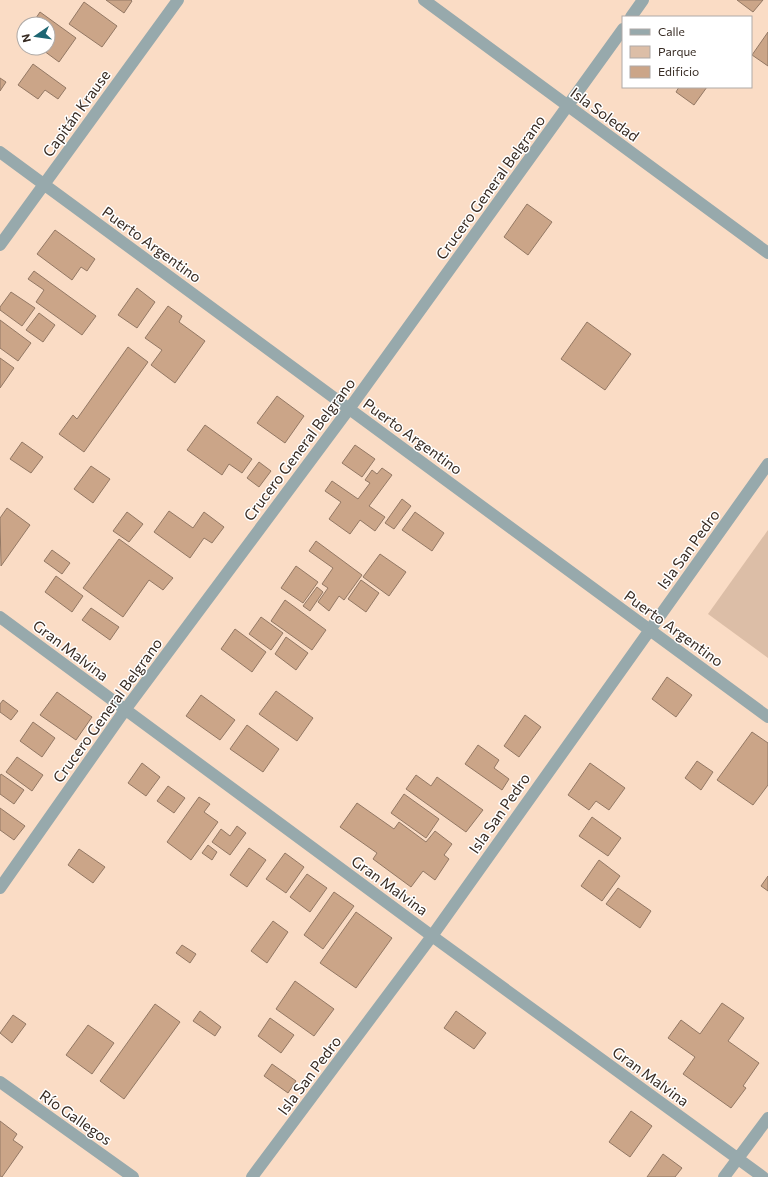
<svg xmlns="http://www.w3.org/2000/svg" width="768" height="1177" viewBox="0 0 768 1177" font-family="Commissioner,sans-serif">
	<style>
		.green { fill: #dcbea7 }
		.building { fill: #cba588; stroke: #937864 }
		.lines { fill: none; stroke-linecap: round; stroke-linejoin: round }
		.minor { stroke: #97a9ac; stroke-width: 12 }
		.labels { text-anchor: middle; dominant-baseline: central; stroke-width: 3; stroke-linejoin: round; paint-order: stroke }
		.street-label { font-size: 15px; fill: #372b23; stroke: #fff }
	</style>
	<rect width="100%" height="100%" fill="#fadcc5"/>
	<path class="green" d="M 768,530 L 768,658 L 708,614 Z"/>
	<path class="building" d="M 106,0 L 131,0 L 132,1 L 124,13 Z
		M 737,0 L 763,0 L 753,12 Z
		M 84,2 L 117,26 L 102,47 L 69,24 Z
		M 40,12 L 76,38 L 59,62 L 40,48 L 48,48 L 48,24 L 32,24 Z
		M 768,32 L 768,66 L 752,55 Z
		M 33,64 L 66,88 L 58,99 L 45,90 L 38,99 L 18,85 Z
		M 0,78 L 6,82 L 0,91 Z
		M 679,87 L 707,87 L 694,105 L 676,92 Z
		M 527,204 L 552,222 L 528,255 L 504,237 Z
		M 55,230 L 95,259 L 87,271 L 81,267 L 72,280 L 37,254 Z
		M 34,271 L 96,316 L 82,335 L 36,302 L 44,290 L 28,279 Z
		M 137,288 L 155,302 L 137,328 L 118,315 Z
		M 11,292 L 35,308 L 22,326 L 0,310 L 0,307 Z
		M 168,306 L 182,316 L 179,322 L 205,341 L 175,383 L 151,365 L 162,350 L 145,338 Z
		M 39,313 L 55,325 L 43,342 L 26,330 Z
		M 0,320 L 31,343 L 18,361 L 0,348 Z
		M 587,322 L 631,354 L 605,390 L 561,359 Z
		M 128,347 L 148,362 L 84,452 L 59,434 L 73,415 L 77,419 Z
		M 0,358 L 14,368 L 0,388 Z
		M 277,396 L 304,416 L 285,443 L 257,423 Z
		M 205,425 L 252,459 L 242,473 L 229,464 L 222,475 L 187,450 Z
		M 22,442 L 43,457 L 31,473 L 10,459 Z
		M 355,445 L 375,459 L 362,477 L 342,463 Z
		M 259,462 L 271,471 L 259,487 L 247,478 Z
		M 91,466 L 110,479 L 93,503 L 74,489 Z
		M 382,468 L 392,475 L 369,506 L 385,517 L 375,531 L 360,520 L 350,534 L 329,519 L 341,502 L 325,491 L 332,481 L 358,499 L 370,483 L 365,480 L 372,470 L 377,474 Z
		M 402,499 L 411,506 L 394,529 L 385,523 Z
		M 7,508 L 30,525 L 1,566 L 0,518 Z
		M 169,511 L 193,528 L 204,512 L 224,527 L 212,543 L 204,538 L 190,558 L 154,532 Z
		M 127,512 L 143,524 L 129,542 L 113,531 Z
		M 415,512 L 444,533 L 432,551 L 402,530 Z
		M 119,539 L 173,578 L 163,590 L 149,580 L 123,617 L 83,588 Z
		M 316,541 L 362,575 L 344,600 L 339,596 L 329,611 L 318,602 L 328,588 L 322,584 L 333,568 L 309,551 Z
		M 52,550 L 70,563 L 62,574 L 44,561 Z
		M 380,554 L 406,572 L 389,596 L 363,577 Z
		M 296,566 L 318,582 L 303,603 L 281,588 Z
		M 56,576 L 83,596 L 72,612 L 45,592 Z
		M 361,580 L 379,593 L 366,612 L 348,599 Z
		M 317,587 L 323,592 L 310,611 L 303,606 Z
		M 285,600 L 326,630 L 312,650 L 271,621 Z
		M 91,608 L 119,627 L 110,640 L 82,620 Z
		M 261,617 L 283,633 L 271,650 L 249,634 Z
		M 235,629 L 266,652 L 252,672 L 221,649 Z
		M 286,637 L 308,653 L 296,670 L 275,654 Z
		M 667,677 L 692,695 L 676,717 L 652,699 Z
		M 276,691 L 313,718 L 297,741 L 259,714 Z
		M 57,692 L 92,717 L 76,740 L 40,715 Z
		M 201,695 L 235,720 L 220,740 L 186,716 Z
		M 3,700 L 18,711 L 11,720 L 0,712 L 0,704 Z
		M 525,715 L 541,727 L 519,757 L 504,746 Z
		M 33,722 L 55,738 L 42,757 L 20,741 Z
		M 247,725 L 279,749 L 263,772 L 230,749 Z
		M 752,732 L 768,743 L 768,785 L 753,805 L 717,780 Z
		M 478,745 L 499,760 L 494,768 L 509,779 L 502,790 L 465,764 Z
		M 17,757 L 43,775 L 32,791 L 6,772 Z
		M 697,761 L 713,772 L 701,790 L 685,778 Z
		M 142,763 L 160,777 L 146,796 L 128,783 Z
		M 590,763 L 625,788 L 609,810 L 596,801 L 589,810 L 568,795 Z
		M 1,774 L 24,790 L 14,804 L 0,794 L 0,776 Z
		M 416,775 L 431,786 L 437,777 L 483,810 L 466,832 L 406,789 Z
		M 168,786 L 185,798 L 174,813 L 157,801 Z
		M 404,794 L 439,819 L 426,838 L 391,813 Z
		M 199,797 L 210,804 L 204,812 L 218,822 L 191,860 L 167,842 Z
		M 357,803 L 394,829 L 399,822 L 426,842 L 435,831 L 452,844 L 444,855 L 449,859 L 435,880 L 423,871 L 411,887 L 373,859 L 377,853 L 340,827 Z
		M 0,808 L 25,826 L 14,840 L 0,830 Z
		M 592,817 L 621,838 L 608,856 L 579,836 Z
		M 237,826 L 246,833 L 230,855 L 212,842 L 221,829 L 230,836 Z
		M 208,845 L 217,852 L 212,860 L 202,853 Z
		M 249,848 L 266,860 L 247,887 L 230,875 Z
		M 79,849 L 105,867 L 93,883 L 68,865 Z
		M 285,853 L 304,867 L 286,893 L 266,879 Z
		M 599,860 L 620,876 L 602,901 L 581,886 Z
		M 307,874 L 327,888 L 310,912 L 290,897 Z
		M 768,876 L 768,891 L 761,886 Z
		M 618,888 L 651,911 L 640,928 L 606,904 Z
		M 334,892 L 354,906 L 323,949 L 304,935 Z
		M 356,912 L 392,938 L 356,988 L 320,963 Z
		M 273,921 L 288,932 L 267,963 L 251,951 Z
		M 182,945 L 196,954 L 190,963 L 176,953 Z
		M 295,981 L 334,1009 L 314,1036 L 276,1009 Z
		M 722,1003 L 744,1018 L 728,1041 L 759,1063 L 743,1086 L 746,1088 L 731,1108 L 683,1074 L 695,1057 L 668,1038 L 681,1020 L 700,1034 Z
		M 155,1004 L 180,1022 L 124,1099 L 100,1081 Z
		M 200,1011 L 221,1027 L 215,1036 L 193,1021 Z
		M 456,1011 L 486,1033 L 474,1049 L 444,1028 Z
		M 13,1015 L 26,1024 L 12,1043 L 0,1033 Z
		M 270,1018 L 294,1035 L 281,1053 L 258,1036 Z
		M 88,1025 L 114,1043 L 92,1074 L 66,1055 Z
		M 272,1064 L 296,1081 L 288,1093 L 264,1076 Z
		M 631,1111 L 652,1126 L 630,1157 L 609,1142 Z
		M 0,1121 L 17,1134 L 13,1140 L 23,1147 L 2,1177 L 0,1176 Z
		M 663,1154 L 682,1168 L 675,1177 L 647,1177 Z"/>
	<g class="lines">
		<path class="minor" d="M 424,0 L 768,253
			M 631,17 L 643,0
			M 0,152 L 768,717
			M 0,245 L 178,0
			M 0,617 L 432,936 L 763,1177
			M 0,888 L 125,710 L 349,409 L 623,29
			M 0,1082 L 133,1177
			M 252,1177 L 432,936 L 768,464
			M 724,1177 L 768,1118"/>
	</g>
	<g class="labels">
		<g class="street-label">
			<text transform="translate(76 113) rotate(-54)">Capitán Krause</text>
			<text transform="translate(605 114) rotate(36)">Isla Soledad</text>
			<text transform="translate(490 187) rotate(-54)">Crucero General Belgrano</text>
			<text transform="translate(152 244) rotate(36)">Puerto Argentino</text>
			<text transform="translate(413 436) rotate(36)">Puerto Argentino</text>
			<text transform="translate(299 449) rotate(-53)">Crucero General Belgrano</text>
			<text transform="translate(688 549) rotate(-54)">Isla San Pedro</text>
			<text transform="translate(674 628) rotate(36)">Puerto Argentino</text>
			<text transform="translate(71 650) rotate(37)">Gran Malvina</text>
			<text transform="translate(107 710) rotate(-54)">Crucero General Belgrano</text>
			<text transform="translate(499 813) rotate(-55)">Isla San Pedro</text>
			<text transform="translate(390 885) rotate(36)">Gran Malvina</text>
			<text transform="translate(309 1075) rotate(-53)">Isla San Pedro</text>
			<text transform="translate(651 1076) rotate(36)">Gran Malvina</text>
			<text transform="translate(76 1117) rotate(35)">Río Gallegos</text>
		</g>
	</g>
	<rect x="622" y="16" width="130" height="72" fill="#ffffff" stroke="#afaaa7"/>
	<rect x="630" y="29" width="20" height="6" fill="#97a9ac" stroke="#afaaa7"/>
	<text x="658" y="36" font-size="12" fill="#372b23">Calle</text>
	<rect x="630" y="46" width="20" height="12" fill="#dcbea7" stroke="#afaaa7"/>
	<text x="658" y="56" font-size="12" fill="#372b23">Parque</text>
	<rect x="630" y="66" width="20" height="12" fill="#cba588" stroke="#afaaa7"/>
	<text x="658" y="76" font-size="12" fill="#372b23">Edificio</text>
	<g transform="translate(36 36) rotate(257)"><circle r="19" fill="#ffffff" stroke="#afaaa7"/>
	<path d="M0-3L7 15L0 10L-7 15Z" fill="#1d6673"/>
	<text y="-6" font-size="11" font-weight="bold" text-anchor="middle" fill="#372b23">N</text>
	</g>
</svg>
